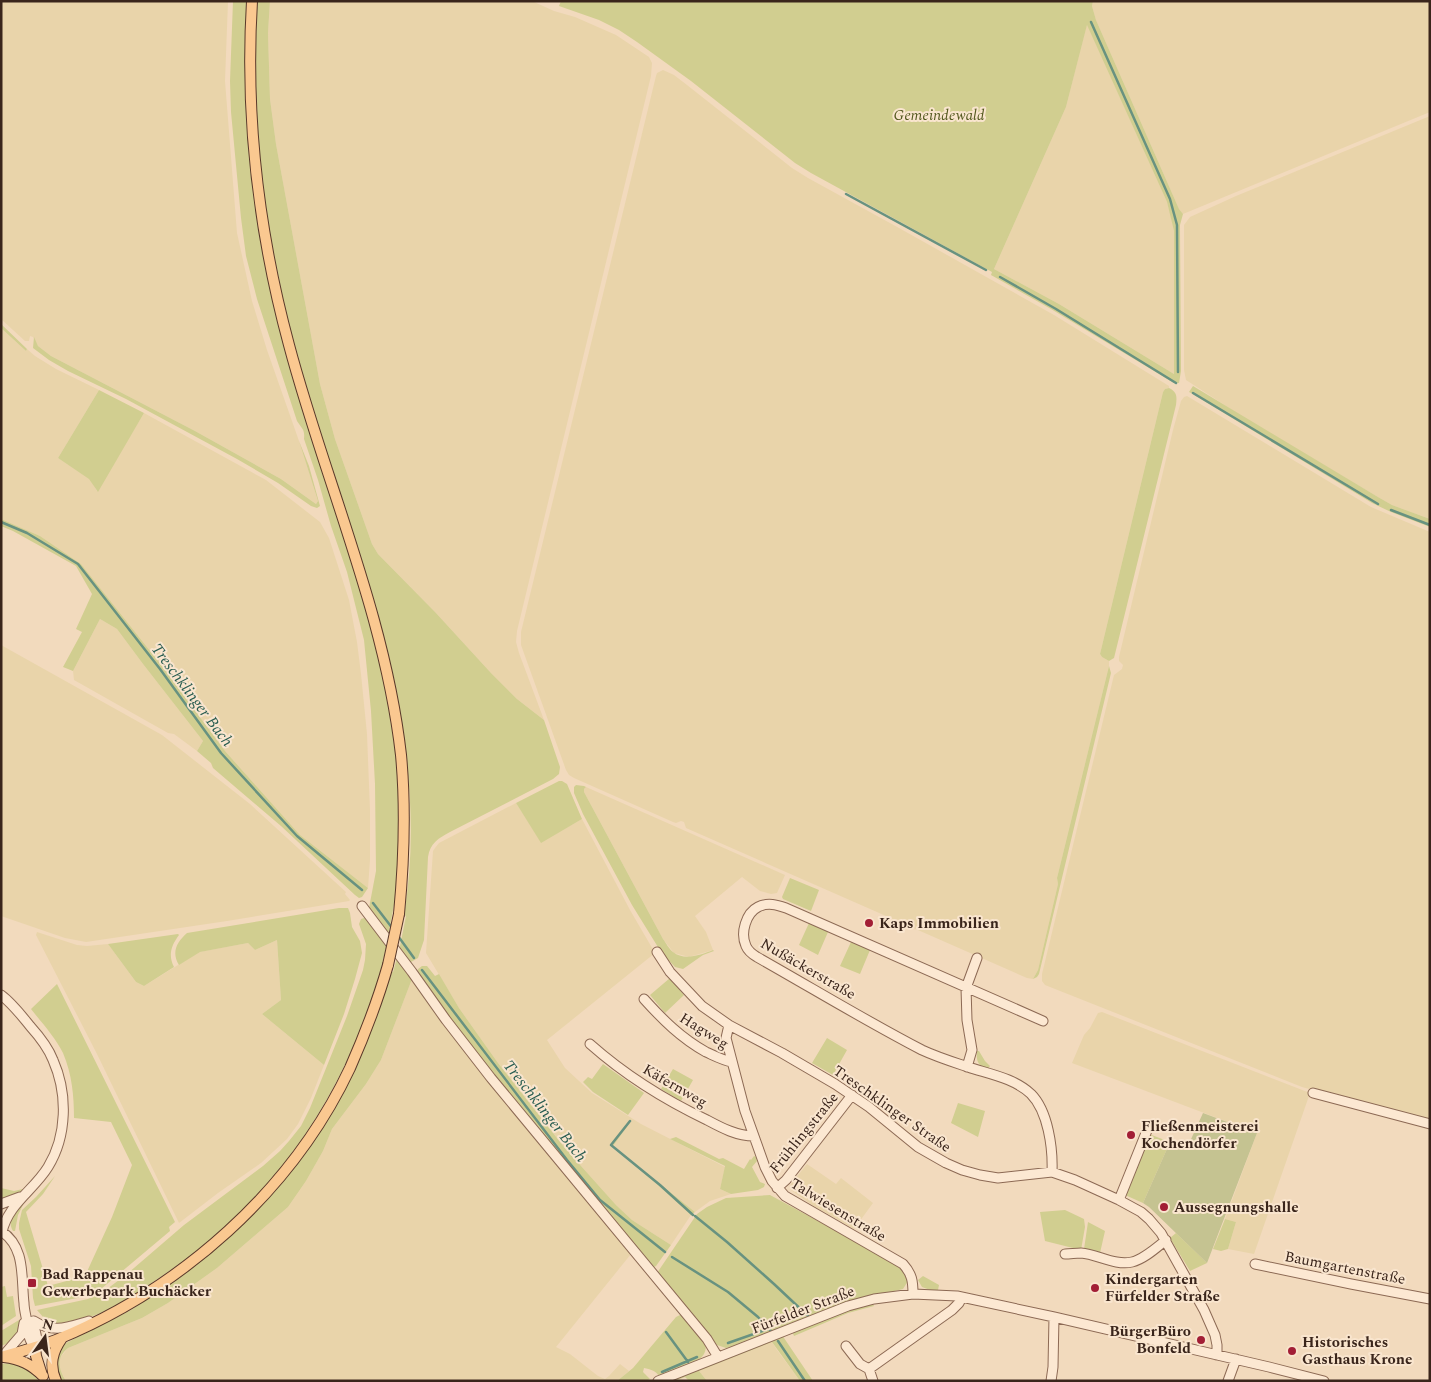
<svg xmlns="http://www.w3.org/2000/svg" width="1431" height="1382" viewBox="0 0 1431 1382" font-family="Spectral,serif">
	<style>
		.farmland { fill: #e9d4aa }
		.green { fill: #d1ce90; fill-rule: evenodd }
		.cemetery { fill: #c5c391 }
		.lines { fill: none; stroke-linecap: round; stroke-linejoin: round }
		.stream { stroke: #689280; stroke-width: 2.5 }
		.minor-casing { stroke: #8c6954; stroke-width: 11 }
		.major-casing { stroke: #593829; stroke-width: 12 }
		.minor { stroke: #fce8d2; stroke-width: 9 }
		.major { stroke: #fac890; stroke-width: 10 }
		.major-bridge-casing { stroke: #593829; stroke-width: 12; stroke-linecap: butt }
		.major-bridge { stroke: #fac890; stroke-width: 10 }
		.poi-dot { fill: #a21e35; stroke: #f9e5ce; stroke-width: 2 }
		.labels { text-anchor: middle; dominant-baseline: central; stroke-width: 4; stroke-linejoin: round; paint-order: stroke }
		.park-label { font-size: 15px; font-style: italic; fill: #54591f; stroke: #f9e5ce }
		.poi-label { font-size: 15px; font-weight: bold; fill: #3a251b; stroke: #f9e5ce; text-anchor: start }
		.street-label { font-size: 15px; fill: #3a251b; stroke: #f9e5ce }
		.water-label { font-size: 16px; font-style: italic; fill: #285c50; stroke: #f9e5ce }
	</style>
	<rect width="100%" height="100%" fill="#f2dabd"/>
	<path class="farmland" d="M 1,1 L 228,1 L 225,81 L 237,233 L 252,301 L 267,350 L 299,441 L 318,501 L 316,504 L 281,479 L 195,431 L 51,356 L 38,346 L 33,337 L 30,336 L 29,341 L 25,341 L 1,319 Z
		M 270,1 L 532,1 L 554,11 L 575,17 L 616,35 L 649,57 L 652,63 L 651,76 L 517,631 L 516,642 L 519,653 L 544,720 L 517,699 L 491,673 L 436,613 L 378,554 L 372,544 L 335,439 L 320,384 L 276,144 L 270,99 L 268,33 Z
		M 1093,1 L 1430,1 L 1430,112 L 1183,214 L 1179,209 L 1096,20 L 1092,6 Z
		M 1087,24 L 1167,202 L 1171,216 L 1174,231 L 1174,374 L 1059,304 L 994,269 L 1066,107 Z
		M 663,70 L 674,75 L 687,85 L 792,168 L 808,178 L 899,228 L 1054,315 L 1169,386 L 1169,388 L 1165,389 L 1163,392 L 1100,654 L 1102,657 L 1109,661 L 1109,666 L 1057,878 L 1058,884 L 1038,970 L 1033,979 L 1027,978 L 686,828 L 684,822 L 681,821 L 676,823 L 673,822 L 574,778 L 569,775 L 566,770 L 521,645 L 521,632 L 656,76 L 657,73 Z
		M 1430,116 L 1430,519 L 1392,505 L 1378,497 L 1254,424 L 1186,380 L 1184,370 L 1184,225 L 1190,217 L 1236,196 Z
		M 1,328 L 26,351 L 27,349 L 35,356 L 56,369 L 99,390 L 58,458 L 90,479 L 97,491 L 144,413 L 266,480 L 320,522 L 329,538 L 349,600 L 357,642 L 361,674 L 367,734 L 370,810 L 370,860 L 368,888 L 300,835 L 225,751 L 162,666 L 81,564 L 40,536 L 1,519 Z
		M 1187,396 L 1371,507 L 1430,532 L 1430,1122 L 1302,1087 L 1045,985 L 1042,981 L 1042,974 L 1114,675 L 1122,669 L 1123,665 L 1119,661 L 1119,657 L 1173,430 L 1181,401 L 1184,397 Z
		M 100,619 L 117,629 L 143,664 L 203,741 L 197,751 L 174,734 L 168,733 L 74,680 L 73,671 Z
		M 1,645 L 162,735 L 250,804 L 346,892 L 345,894 L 350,900 L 349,901 L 227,921 L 86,942 L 65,938 L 1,916 Z
		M 586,787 L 785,875 L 777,893 L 771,894 L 760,891 L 742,877 L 695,916 L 706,932 L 713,950 L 689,957 L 674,953 L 663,939 L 584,792 L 584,789 Z
		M 516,803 L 541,842 L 582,819 L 630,910 L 655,953 L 547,1040 L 565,1068 L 592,1093 L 641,1124 L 725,1167 L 720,1189 L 731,1194 L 710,1201 L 695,1212 L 613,1145 L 631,1121 L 610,1146 L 659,1186 L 691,1215 L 671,1245 L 632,1220 L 616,1205 L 564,1147 L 498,1063 L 459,1008 L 426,953 L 433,851 L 435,848 L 439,843 Z
		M 37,932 L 77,945 L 87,946 L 108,944 L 136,982 L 144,986 L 199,952 L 248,943 L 255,950 L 277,940 L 281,1000 L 262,1014 L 324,1065 L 311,1098 L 298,1124 L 287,1139 L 261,1163 L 218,1193 L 179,1223 L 97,1054 L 36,935 Z
		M 412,979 L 516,1114 L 631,1254 L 556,1347 L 570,1354 L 598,1376 L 605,1379 L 609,1376 L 620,1364 L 629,1371 L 617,1381 L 66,1381 L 61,1372 L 59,1365 L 60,1358 L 68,1348 L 142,1318 L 168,1303 L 217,1268 L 288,1207 L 306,1181 L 323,1151 L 332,1129 L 366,1084 L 381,1060 Z
		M 1102,1012 L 1310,1093 L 1254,1254 L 1228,1249 L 1236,1222 L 1225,1219 L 1257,1133 L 1072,1063 L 1084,1035 L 1090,1028 L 1098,1013 Z
		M 807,1164 L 836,1184 L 841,1178 L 873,1203 L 854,1229 L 812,1205 L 791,1190 L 790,1187 L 791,1184 Z
		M 772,1342 L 777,1350 L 800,1381 L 707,1381 L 699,1371 Z"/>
	<path class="green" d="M 233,1 L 247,1 C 245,46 244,91 248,135 C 251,175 257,214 263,253 L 374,637 L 386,692 L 399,775 L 400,846 L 395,905 L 394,905 L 388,936 L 369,908 L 376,871 L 375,784 L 371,711 L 364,640 L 347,572 L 331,526 L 318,480 L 304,439 C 305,429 302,429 297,421 L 257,299 L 246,256 L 241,218 L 231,112 L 230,81 Z
		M 257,1 L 270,1 L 268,33 L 270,99 L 276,144 L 320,384 L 335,439 L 372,544 L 378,554 L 436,613 L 491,673 L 517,699 L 544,720 L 560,767 L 559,774 L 553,779 L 450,832 C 439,838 430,843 428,857 L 424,940 L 418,958 L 411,962 L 407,962 L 399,951 L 406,916 L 404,915 C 437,718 342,526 293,340 C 263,231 250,115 257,1 Z
		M 561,1 L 1093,1 L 1092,6 L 1096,20 L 1179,209 L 1183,214 L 1180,225 L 1181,371 L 1179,383 L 1174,383 L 1051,309 L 991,275 L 992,272 L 811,173 L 795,163 L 691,81 L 637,42 L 619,30 L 599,20 L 559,6 ZM 1087,25 L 1167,202 L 1174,231 L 1174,374 L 1059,304 L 994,269 L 1066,107 Z
		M 1,324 L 27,349 L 26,351 L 1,328 Z
		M 34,337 L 38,346 L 51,356 L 195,431 L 281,479 L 316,504 L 318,501 L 299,441 L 309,466 L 320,506 L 317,508 L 311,506 L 278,483 L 237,459 L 126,399 L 68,371 L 49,360 L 33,348 Z
		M 1193,386 L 1378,497 L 1392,505 L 1430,519 L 1430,527 L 1391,512 L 1372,503 L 1191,393 L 1189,392 Z
		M 1169,388 C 1177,392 1177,396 1176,405 L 1115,654 L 1114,658 L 1109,661 L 1102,657 L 1100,654 L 1163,392 L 1165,389 Z
		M 99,390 L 144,413 L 98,492 L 89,479 L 58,458 Z
		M 1,519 L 40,536 L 81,564 L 162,666 L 225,751 L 300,835 L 368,888 L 362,897 L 359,898 L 355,895 L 281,826 L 220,774 L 213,768 L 211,763 L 197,751 L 203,741 L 143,664 L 117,629 L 100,619 L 73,671 L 63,667 L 82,632 L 76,629 L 92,594 L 76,566 L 13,531 L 1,526 Z
		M 1109,666 L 1111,673 L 1039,974 L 1037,977 L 1033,979 L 1038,970 L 1058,884 L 1057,878 Z
		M 559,781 L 562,781 L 567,784 L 582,819 L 541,843 L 516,803 Z
		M 576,785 L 584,786 L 586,787 L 584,789 L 584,792 L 663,939 C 666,943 669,949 673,952 C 684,961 701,955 713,950 L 714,951 L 703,955 L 683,969 L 675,967 L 661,952 L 632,905 L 583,814 L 574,793 L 574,787 Z
		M 790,878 L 819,890 L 811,911 L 783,899 L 782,897 Z
		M 339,908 L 348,908 L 350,913 L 352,927 L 360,941 L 362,953 L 355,979 L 344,1014 L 324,1065 L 262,1014 L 281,1000 L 277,940 L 255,950 L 248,943 L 200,952 L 179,965 C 171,952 177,942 187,933 Z
		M 364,918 L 367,919 L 387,945 L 383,960 L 384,961 C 356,1062 303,1156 226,1228 C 205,1247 180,1264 156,1280 C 125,1302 89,1324 50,1325 L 51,1321 L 43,1317 L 37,1310 L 88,1299 L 103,1292 L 127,1274 L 184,1225 L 263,1166 L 280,1151 L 289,1141 L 301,1126 L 310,1108 L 347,1016 L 363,970 L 365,960 L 366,944 L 359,924 L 361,919 Z
		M 809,923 L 828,932 L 818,955 L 799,945 Z
		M 178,934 L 179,935 C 171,946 168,955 174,967 L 144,986 L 136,982 L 108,944 Z
		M 851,942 L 870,950 L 860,974 L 840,966 Z
		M 397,958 L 412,979 L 381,1060 L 366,1084 L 332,1129 L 323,1151 L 306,1181 L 288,1207 L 217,1268 L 168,1303 L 142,1318 L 68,1348 C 56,1358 58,1368 66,1381 L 58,1381 C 56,1363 52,1356 66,1343 L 131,1310 L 180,1276 L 318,1133 L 339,1100 L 354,1071 L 377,1015 L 392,972 L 393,972 Z
		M 422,966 L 427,966 L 435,976 L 439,974 L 459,1008 L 498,1063 L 564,1147 L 616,1205 L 632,1220 L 671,1245 L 656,1266 L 654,1267 L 633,1242 L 610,1218 L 520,1109 L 417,975 L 418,969 Z
		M 670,978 L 684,995 L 665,1013 L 650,995 Z
		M 57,984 L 175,1222 L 169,1227 L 170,1231 L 101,1289 L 88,1296 L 35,1306 L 33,1298 L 31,1266 L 19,1229 L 19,1223 L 22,1210 L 36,1197 L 55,1176 L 43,1194 L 26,1212 L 48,1286 L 85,1276 L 112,1217 L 132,1165 L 111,1122 L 74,1118 C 74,1096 72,1074 63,1053 C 55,1037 42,1023 31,1009 Z
		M 827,1038 L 847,1050 L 833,1075 L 812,1063 Z
		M 977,1051 L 979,1051 L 985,1061 L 990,1066 L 988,1069 C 978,1066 976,1061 977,1051 Z
		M 603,1064 L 644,1093 L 628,1115 L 593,1092 L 583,1082 L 588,1077 L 592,1079 Z
		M 673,1069 L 693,1080 L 681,1101 L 661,1089 Z
		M 958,1103 L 985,1111 L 978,1137 L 951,1123 Z
		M 630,1120 L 631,1121 L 613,1146 L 695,1212 L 691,1215 L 659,1186 L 610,1145 Z
		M 1149,1134 L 1170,1142 L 1143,1203 L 1125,1195 Z
		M 676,1137 L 719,1159 L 723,1158 L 744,1169 L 750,1159 L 751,1160 L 754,1156 L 756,1157 L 757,1161 L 752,1167 L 760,1182 L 765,1184 L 764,1187 L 758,1190 L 731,1194 L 720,1189 L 725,1166 L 670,1139 Z
		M 1,1188 L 14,1191 L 27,1188 L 12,1197 L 1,1199 Z
		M 770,1195 L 897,1264 L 905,1271 L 908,1281 L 903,1289 L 847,1302 L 736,1346 L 726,1348 L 717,1345 L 657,1273 L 697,1214 L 707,1207 L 726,1198 Z
		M 23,1202 L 24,1203 L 18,1215 L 15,1231 L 13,1231 C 6,1220 16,1210 23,1202 Z
		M 1065,1210 L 1084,1219 L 1085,1227 L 1081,1250 L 1045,1241 L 1040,1212 Z
		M 1225,1219 L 1236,1222 L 1228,1249 L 1221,1251 L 1213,1249 Z
		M 1088,1222 L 1105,1231 L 1100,1253 L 1084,1249 Z
		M 1176,1233 L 1207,1263 L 1190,1271 L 1170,1238 Z
		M 923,1276 L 939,1285 L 938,1290 L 930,1290 L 922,1287 L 918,1280 Z
		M 5,1286 L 7,1297 L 13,1296 L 16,1316 L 1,1326 L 1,1287 Z
		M 872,1302 L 874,1306 L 848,1313 L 794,1336 L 792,1331 L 822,1319 Z
		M 682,1314 L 705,1341 C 707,1350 705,1355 698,1360 L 659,1376 C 656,1371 650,1369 644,1368 L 643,1372 L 650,1379 L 648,1380 L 617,1381 L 633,1368 L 676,1317 Z
		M 19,1320 C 19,1332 14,1342 1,1346 L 1,1331 Z
		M 782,1335 L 813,1381 L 800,1381 L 772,1342 L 699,1371 L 707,1381 L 689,1381 L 685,1377 L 675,1381 L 665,1381 Z
		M 10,1363 C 23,1365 31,1370 39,1381 L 1,1381 L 1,1364 Z"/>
	<path class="cemetery" d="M 1203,1113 L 1257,1133 L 1207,1263 L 1149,1207 L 1143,1203 L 1170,1142 L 1187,1148 Z"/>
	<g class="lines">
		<path class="stream" d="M 1091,22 L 1170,199 L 1177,225 L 1178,372
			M 846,194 L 986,270
			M 1000,277 L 1056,309 L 1176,383
			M 1193,393 L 1378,504
			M 1391,510 L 1430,525
			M 1,522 L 27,533 L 78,564 L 160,669 L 221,753 L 297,836 L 362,890
			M 373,903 L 393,929
			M 398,936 L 414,958
			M 422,970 L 567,1160 L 600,1200 L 665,1252
			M 630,1121 L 611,1145 L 660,1185 L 693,1215
			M 695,1216 L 727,1242 L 774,1284 L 808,1316
			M 672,1257 L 728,1292 L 758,1317 L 771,1331
			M 666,1332 L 688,1362
			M 778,1341 L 805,1381
			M 728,1343 L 768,1329
			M 662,1372 L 697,1357"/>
		<defs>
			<path id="minor" d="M 362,906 L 412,972 L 446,1020 L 491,1078 L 707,1339 L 718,1357
				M 657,952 L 670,972 L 702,1006 L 729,1025 L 782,1053 L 835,1084 L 869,1107 L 918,1147 L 946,1163 L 962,1170 L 980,1175 L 998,1178 L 1052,1172 L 1075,1180 L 1119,1200 L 1141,1212 L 1149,1219 L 1161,1233 L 1204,1310 L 1215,1335 L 1217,1345 L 1217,1355
				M 1,995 C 12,1003 21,1015 30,1026 C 39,1036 48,1047 53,1060 C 68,1094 67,1136 48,1167 C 34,1190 8,1204 2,1232
				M 644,999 C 663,1020 681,1038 706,1052 C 715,1056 722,1060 732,1062
				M 1043,1021 L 786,908 C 777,905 768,902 758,907 C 746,913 740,933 746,946 C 748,951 752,954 757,957 C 812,988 866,1021 922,1050 C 937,1057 953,1062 968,1067 C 989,1074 1014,1078 1031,1094 C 1048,1111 1053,1148 1052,1172
				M 729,1025 L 726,1038 L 745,1111 L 765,1167 L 772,1181 L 785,1196 L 903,1264 C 912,1274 913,1281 913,1294
				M 590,1044 C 625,1075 665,1100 707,1120 C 722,1128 737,1136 754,1136
				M 967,1067 L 972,1050 L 967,1020 L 966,988 L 977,958
				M 1313,1093 L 1430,1124
				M 777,1188 L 786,1180 L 852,1095
				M 1119,1200 L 1148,1128
				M 1,1204 L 20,1197
				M 1,1231 C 26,1247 21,1278 24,1303 C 24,1309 26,1316 27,1322 C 28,1331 28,1340 35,1347
				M 1065,1254 C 1070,1254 1076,1253 1081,1253 C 1097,1254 1115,1266 1132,1262 C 1144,1259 1156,1248 1166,1240
				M 1255,1264 L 1351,1284 L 1430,1299
				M 33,1321 L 37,1339 L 35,1347
				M 34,1321 C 54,1334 68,1327 89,1321
				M 846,1346 L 860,1364 L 869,1369 L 952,1310 L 959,1303 L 962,1297
				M 3,1356 L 22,1334 L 24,1323
				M 869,1369 L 873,1381
				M 658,1381 L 848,1306 L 874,1299 L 913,1294 L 957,1296 L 1054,1317 L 1269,1367 L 1324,1381
				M 1051,1381 L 1053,1367 L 1054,1317
				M 1228,1381 L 1236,1359"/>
			<path id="major" d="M 252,1 C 245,116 259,234 289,345 C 325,481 385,614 401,755 C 406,809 404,861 399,914
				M 35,1347 L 36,1356 L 42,1375
				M 1,1357 C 19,1352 38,1347 56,1340 C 181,1289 292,1191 350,1068 C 365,1034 378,1000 388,965
				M 4,1357 C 20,1359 31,1364 43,1376
				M 56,1381 C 49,1365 52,1352 62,1338"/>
		</defs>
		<use href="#minor" class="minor-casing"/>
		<use href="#major" class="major-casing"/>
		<use href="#minor" class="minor"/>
		<use href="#major" class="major"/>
		<defs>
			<path id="major-bridge" d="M 388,965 L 399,914"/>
		</defs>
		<use href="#major-bridge" class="major-bridge-casing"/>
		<use href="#major-bridge" class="major-bridge"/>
	</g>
	<g class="poi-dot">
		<circle cx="869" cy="923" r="5"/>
		<circle cx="1131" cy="1135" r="5"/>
		<circle cx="1164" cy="1207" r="5"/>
		<rect x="27" y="1278" width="10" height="10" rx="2.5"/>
		<circle cx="1095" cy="1288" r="5"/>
		<circle cx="1201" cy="1340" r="5"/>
		<circle cx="1292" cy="1351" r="5"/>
	</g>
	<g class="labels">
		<g class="park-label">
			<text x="939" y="115">Gemeindewald</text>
		</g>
		<g class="poi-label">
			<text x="879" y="923">Kaps Immobilien</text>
			<text x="1141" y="1126">Fließenmeisterei<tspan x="1141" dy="17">Kochendörfer</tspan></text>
			<text x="1174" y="1207">Aussegnungshalle</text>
			<text x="42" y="1274">Bad Rappenau<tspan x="42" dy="17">Gewerbepark Buchäcker</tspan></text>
			<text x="1105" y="1279">Kindergarten<tspan x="1105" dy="17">Fürfelder Straße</tspan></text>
			<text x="1191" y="1331" text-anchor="end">BürgerBüro<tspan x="1191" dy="17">Bonfeld</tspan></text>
			<text x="1302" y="1342">Historisches<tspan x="1302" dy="17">Gasthaus Krone</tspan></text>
		</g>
		<g class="street-label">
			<text transform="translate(808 969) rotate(30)">Nußäckerstraße</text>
			<text transform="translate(704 1031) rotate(32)">Hagweg</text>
			<text transform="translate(675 1086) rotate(30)">Käfernweg</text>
			<text transform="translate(892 1109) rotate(35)">Treschklinger Straße</text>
			<text transform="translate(804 1133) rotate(-51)">Frühlingstraße</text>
			<text transform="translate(838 1210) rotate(31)">Talwiesenstraße</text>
			<text transform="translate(1345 1268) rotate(11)">Baumgartenstraße</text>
			<text transform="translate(803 1310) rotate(-21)">Fürfelder Straße</text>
		</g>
		<g class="water-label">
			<text transform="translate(192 695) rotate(53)">Treschklinger Bach</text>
			<text transform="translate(545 1111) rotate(52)">Treschklinger Bach</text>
		</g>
	</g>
	<rect width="1431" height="1382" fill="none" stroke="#3a251b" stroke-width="5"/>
	<g transform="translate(45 1337) rotate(14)" stroke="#f9e5ce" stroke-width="4" paint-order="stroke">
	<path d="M0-4L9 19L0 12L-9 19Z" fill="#3a251b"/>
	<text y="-8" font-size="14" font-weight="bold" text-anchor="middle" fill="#3a251b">N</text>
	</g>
</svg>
